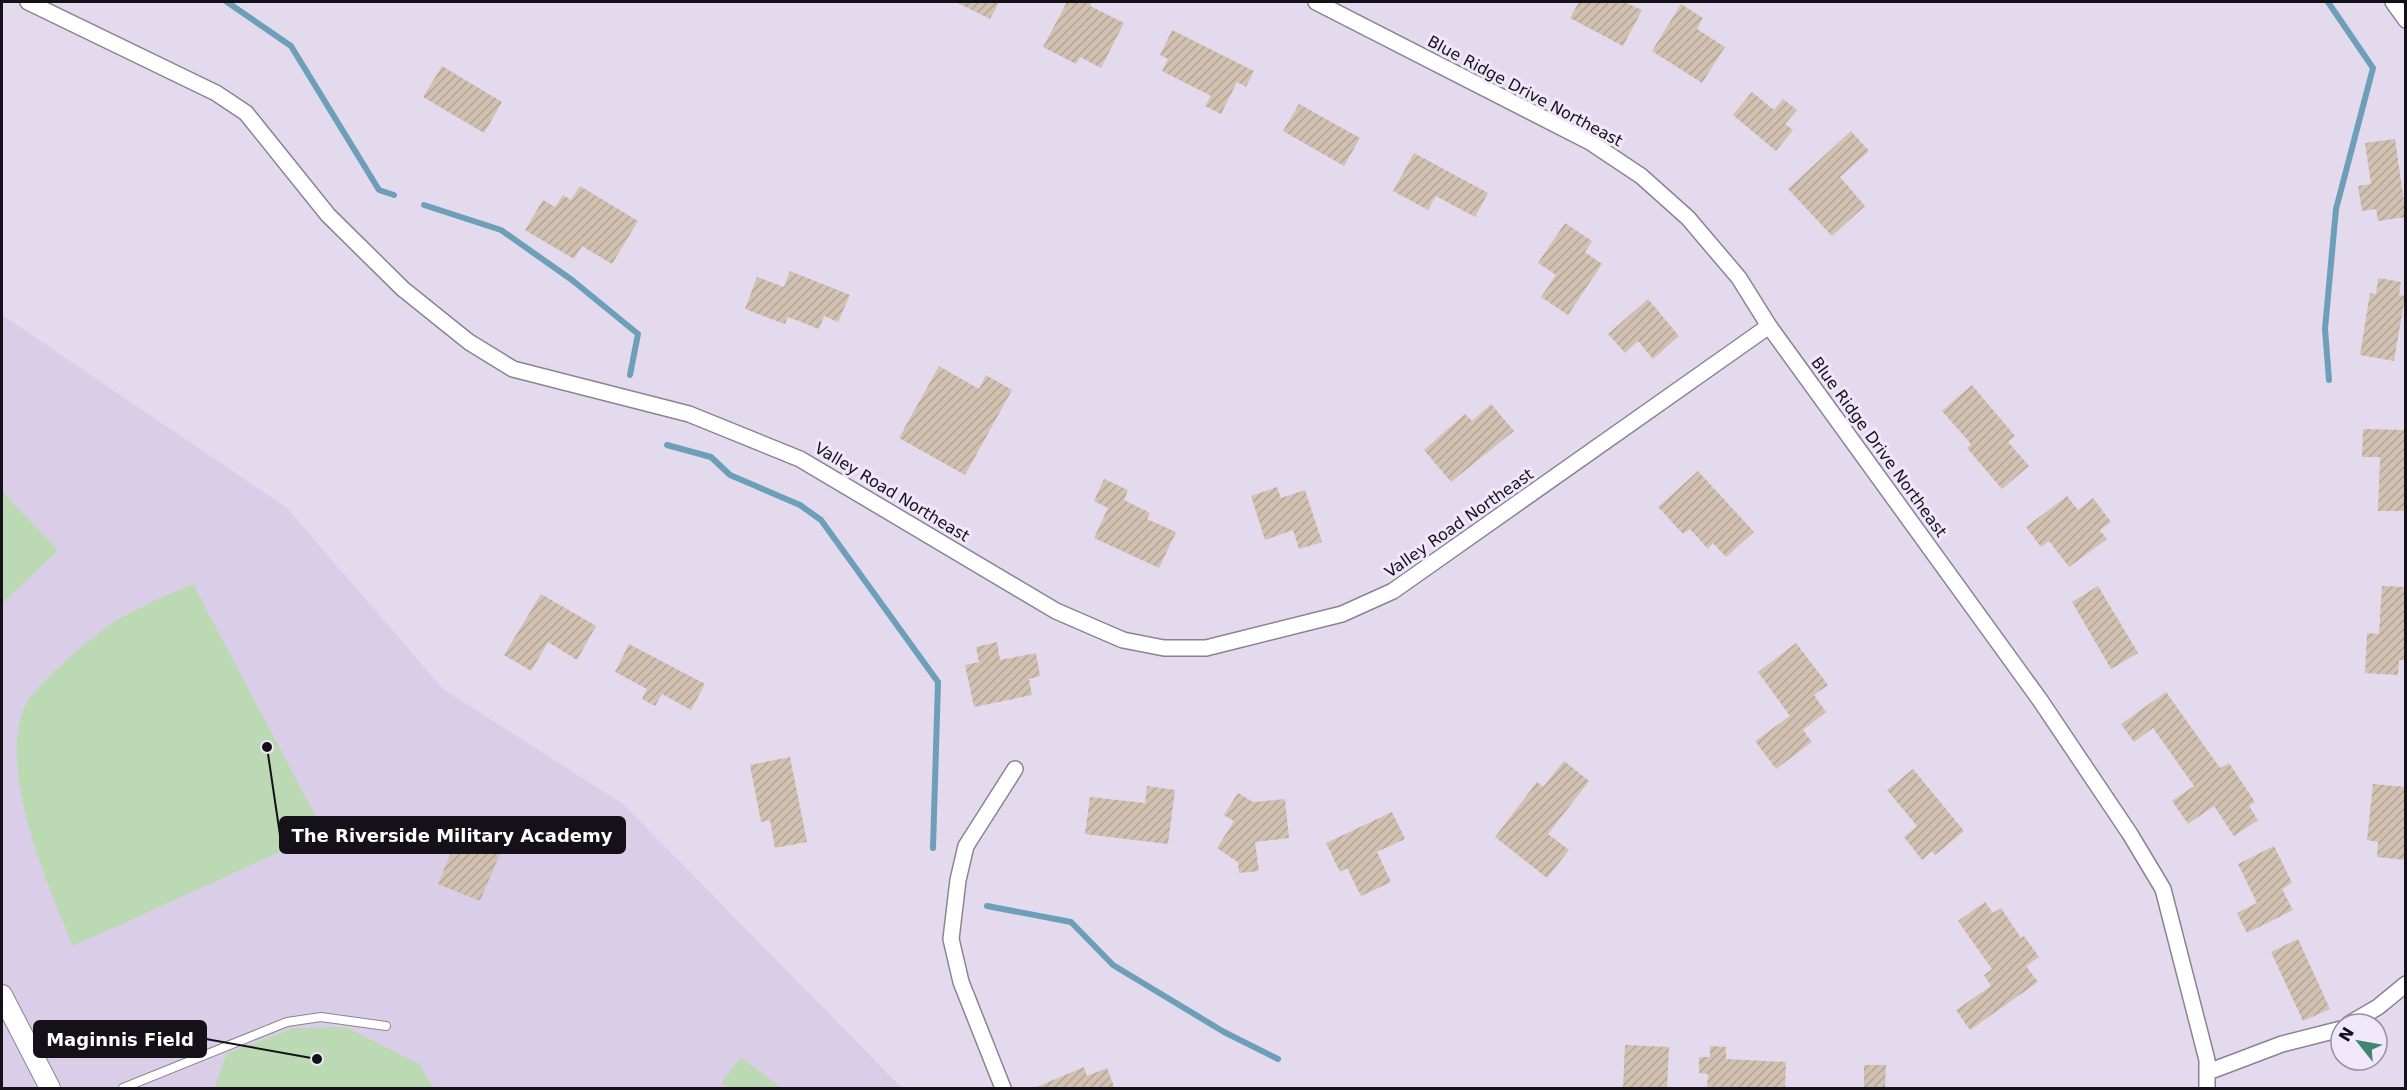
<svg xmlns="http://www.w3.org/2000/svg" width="2407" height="1090" viewBox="0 0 2407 1090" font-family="'DejaVu Sans',sans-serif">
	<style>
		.built { fill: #dacde8 }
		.pitch { fill: #bbdab3 }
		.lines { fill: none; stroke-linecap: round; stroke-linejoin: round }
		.stream { stroke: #6e9fb8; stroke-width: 6 }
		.building { fill: url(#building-hatch) }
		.service-casing { stroke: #8b8395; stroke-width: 10 }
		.minor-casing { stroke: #8b8395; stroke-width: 18 }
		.tertiary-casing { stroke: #8b8395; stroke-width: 22 }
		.service { stroke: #fff; stroke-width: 8 }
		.minor { stroke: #fff; stroke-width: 15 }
		.tertiary { stroke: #fff; stroke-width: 20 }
		.labels { text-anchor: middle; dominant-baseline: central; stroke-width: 6; stroke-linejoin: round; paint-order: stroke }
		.street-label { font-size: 16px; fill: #151118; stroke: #f0e7fb }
		.leader { fill: none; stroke: #151118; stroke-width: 2 }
		.callout-dot { fill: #151118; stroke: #f0e7fb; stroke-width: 2 }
		.callout { fill: #151118; stroke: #151118; stroke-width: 2 }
		.callout-label { font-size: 18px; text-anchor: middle; font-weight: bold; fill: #fff }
	</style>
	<defs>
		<pattern id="building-hatch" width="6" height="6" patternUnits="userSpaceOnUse" patternTransform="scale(1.5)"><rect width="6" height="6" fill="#d2c0b1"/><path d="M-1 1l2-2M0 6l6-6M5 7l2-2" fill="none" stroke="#b3a498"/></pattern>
	</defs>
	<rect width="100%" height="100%" fill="#e3daee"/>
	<path class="built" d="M 2,315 L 287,508 L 443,689 L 623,804 L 902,1088 L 2,1088 Z"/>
	<path class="pitch" d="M 2,491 L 58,550 L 2,604 Z
		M 193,584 L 324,832 L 73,946 C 47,883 0,778 23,710 C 31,688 101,628 122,617 C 145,604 169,595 193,584 Z
		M 346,1027 L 419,1064 L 434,1088 L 215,1088 L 226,1054 L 293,1028 Z
		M 741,1057 L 781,1088 L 728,1088 L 721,1083 Z"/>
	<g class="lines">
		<path class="stream" d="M 227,2 L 291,46 L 379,190 L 394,195
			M 2328,2 L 2373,68 L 2336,209 L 2325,329 L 2329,380
			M 424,205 L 501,230 L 572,280 L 638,334 L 630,375
			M 667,445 L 711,457 L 730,475 L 800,505 L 821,520 L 938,682 L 933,848
			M 987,906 L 1071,922 L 1113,965 L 1224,1032 L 1278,1059"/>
	</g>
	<path class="building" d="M 956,2 L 999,2 L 990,19 Z
		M 1067,2 L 1092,2 L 1090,6 L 1124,23 L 1101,68 L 1080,57 L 1076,64 L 1043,47 Z
		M 1579,2 L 1624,2 L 1642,10 L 1623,46 L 1570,18 Z
		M 1681,4 L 1703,18 L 1697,29 L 1725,47 L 1702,83 L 1652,51 Z
		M 1172,30 L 1254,71 L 1246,87 L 1237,82 L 1221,114 L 1205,106 L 1211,96 L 1162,71 L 1168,59 L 1160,55 Z
		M 442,66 L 502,102 L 484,133 L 423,97 Z
		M 1752,92 L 1774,110 L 1783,99 L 1797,110 L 1785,124 L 1793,130 L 1776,151 L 1733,115 Z
		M 1299,104 L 1360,138 L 1344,166 L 1283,131 Z
		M 1851,131 L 1869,151 L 1840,177 L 1865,206 L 1832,236 L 1788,189 Z
		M 2395,139 L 2406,217 L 2378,221 L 2376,209 L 2362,211 L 2358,186 L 2371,184 L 2365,143 Z
		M 1414,153 L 1488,193 L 1475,217 L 1436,196 L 1428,210 L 1393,191 Z
		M 580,186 L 638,221 L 612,264 L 582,246 L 574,259 L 525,230 L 543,200 L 555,207 L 563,195 L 571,200 Z
		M 1565,223 L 1592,241 L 1585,252 L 1602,264 L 1568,315 L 1541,297 L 1556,275 L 1538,263 Z
		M 790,271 L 850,295 L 838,322 L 824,316 L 819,329 L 788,317 L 785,324 L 745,309 L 757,277 L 784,287 Z
		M 2378,278 L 2401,282 L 2399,295 L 2405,296 L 2394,361 L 2360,355 L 2370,293 L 2376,294 Z
		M 1648,299 L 1679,336 L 1653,359 L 1638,341 L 1625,353 L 1608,334 Z
		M 939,366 L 979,389 L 986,375 L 1012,390 L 965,475 L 899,438 Z
		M 1972,385 L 2015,436 L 2008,442 L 2029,466 L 2002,489 L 1967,448 L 1971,444 L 1942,411 Z
		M 1491,404 L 1514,431 L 1451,482 L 1424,450 L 1465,414 L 1472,421 Z
		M 2363,429 L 2406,430 L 2406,511 L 2378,511 L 2380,457 L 2362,457 Z
		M 1698,471 L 1754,532 L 1726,557 L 1713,543 L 1708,549 L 1690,529 L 1683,534 L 1658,507 Z
		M 1104,479 L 1128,490 L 1124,500 L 1150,513 L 1147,519 L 1176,532 L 1159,568 L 1094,538 L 1108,508 L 1094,501 Z
		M 1277,487 L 1281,498 L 1305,490 L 1322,542 L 1299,549 L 1293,530 L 1265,540 L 1251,496 Z
		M 2067,496 L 2078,510 L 2093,498 L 2111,522 L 2100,530 L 2107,539 L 2069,567 L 2049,541 L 2041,547 L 2026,527 Z
		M 2098,586 L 2138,653 L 2111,669 L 2072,602 Z
		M 2382,586 L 2406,587 L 2406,660 L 2399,660 L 2398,675 L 2365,673 L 2367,633 L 2379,634 Z
		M 541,594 L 596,626 L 577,660 L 548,642 L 531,671 L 504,655 Z
		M 997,642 L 1000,660 L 1036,653 L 1040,676 L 1029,679 L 1032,695 L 974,707 L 965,665 L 979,662 L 976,647 Z
		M 1796,643 L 1828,685 L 1814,695 L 1826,712 L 1803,730 L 1812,742 L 1776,769 L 1755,741 L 1790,716 L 1758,672 Z
		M 629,644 L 705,684 L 691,710 L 662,694 L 655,706 L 642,699 L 647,689 L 615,672 Z
		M 2166,692 L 2220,768 L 2229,763 L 2255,802 L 2249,806 L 2258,820 L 2234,836 L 2214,806 L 2188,824 L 2172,801 L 2194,786 L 2153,728 L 2134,742 L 2121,724 Z
		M 790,757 L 807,842 L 775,848 L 770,820 L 761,822 L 750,765 Z
		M 1564,761 L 1589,781 L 1548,834 L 1569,850 L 1547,878 L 1495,837 L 1537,782 L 1543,787 Z
		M 1913,769 L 1964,831 L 1935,855 L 1932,851 L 1922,860 L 1904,837 L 1917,826 L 1887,790 Z
		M 2373,784 L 2406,787 L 2406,860 L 2377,857 L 2378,842 L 2367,840 Z
		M 1147,786 L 1175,790 L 1168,844 L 1085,834 L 1090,797 L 1145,803 Z
		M 1238,793 L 1253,802 L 1285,799 L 1289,838 L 1255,842 L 1259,871 L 1239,873 L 1238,862 L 1217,848 L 1234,821 L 1224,815 Z
		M 1392,812 L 1405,839 L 1377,852 L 1391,882 L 1361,896 L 1347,868 L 1340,872 L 1326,843 Z
		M 465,819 L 507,837 L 480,901 L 438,884 Z
		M 2274,846 L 2292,883 L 2282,889 L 2293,910 L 2247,933 L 2237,913 L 2257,903 L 2238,864 Z
		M 1985,902 L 1993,913 L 2001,908 L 2021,938 L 2024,936 L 2039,957 L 2026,966 L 2038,982 L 1970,1030 L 1956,1010 L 1991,986 L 1984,975 L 1992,969 L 1958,921 Z
		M 2298,939 L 2330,1009 L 2303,1021 L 2271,952 Z
		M 1625,1045 L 1669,1047 L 1667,1089 L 1623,1089 Z
		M 1710,1046 L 1726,1047 L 1726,1059 L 1786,1062 L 1785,1089 L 1707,1089 L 1708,1074 L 1699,1073 L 1699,1057 L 1710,1057 Z
		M 1864,1065 L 1886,1065 L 1885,1089 L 1864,1089 Z
		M 1084,1067 L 1087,1076 L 1107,1068 L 1115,1089 L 1032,1089 Z"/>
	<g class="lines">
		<defs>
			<path id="service" d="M 123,1088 L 287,1022 L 321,1017 L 386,1026"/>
			<path id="minor" d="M 28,2 L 216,93 L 246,113 L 328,215 L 403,289 L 469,342 L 513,369 L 689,414 L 800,459 L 1056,611 L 1123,640 L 1164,648 L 1206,648 L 1342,614 L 1393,591 L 1769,326
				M 1316,2 L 1590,142 L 1641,176 L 1688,218 L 1739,278 L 1769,326 L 2040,700 L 2130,834 L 2163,889 L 2207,1060 L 2207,1088
				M 2393,2 L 2406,20
				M 2349,1024 L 2378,1007 L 2406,984
				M 2208,1072 L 2282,1044 L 2341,1029
				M 1003,1088 L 961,982 L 951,939 L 958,880 L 966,846 L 1015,769"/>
			<path id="tertiary" d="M 2,995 L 50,1088"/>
		</defs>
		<use href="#service" class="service-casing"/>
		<use href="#minor" class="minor-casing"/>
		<use href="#tertiary" class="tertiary-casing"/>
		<use href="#service" class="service"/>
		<use href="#minor" class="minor"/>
		<use href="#tertiary" class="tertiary"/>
	</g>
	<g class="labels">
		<g class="street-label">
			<text transform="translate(1525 91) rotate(28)">Blue Ridge Drive Northeast</text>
			<text transform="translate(1879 447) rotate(54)">Blue Ridge Drive Northeast</text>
			<text transform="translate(892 492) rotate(31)">Valley Road Northeast</text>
			<text transform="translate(1459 523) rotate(-35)">Valley Road Northeast</text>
		</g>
	</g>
	<path class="leader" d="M267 747L280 835M317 1059L206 1039"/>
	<g class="callout-dot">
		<circle cx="267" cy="747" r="6"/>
		<circle cx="317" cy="1059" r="6"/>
	</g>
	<g class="callout">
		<rect x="280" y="817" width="345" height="36" rx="6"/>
		<rect x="34" y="1021" width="172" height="36" rx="6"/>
	</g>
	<g class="callout-label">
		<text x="452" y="842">The Riverside Military Academy</text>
		<text x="120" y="1046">Maginnis Field</text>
	</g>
	<rect width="2407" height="1090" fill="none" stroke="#151118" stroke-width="6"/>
	<g transform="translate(2359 1042) rotate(301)"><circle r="28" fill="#f0e7fb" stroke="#9891a0" stroke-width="1.5"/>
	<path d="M0-4.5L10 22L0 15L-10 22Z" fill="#428474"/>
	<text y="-9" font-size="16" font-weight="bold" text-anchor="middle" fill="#151118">N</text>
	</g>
</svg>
